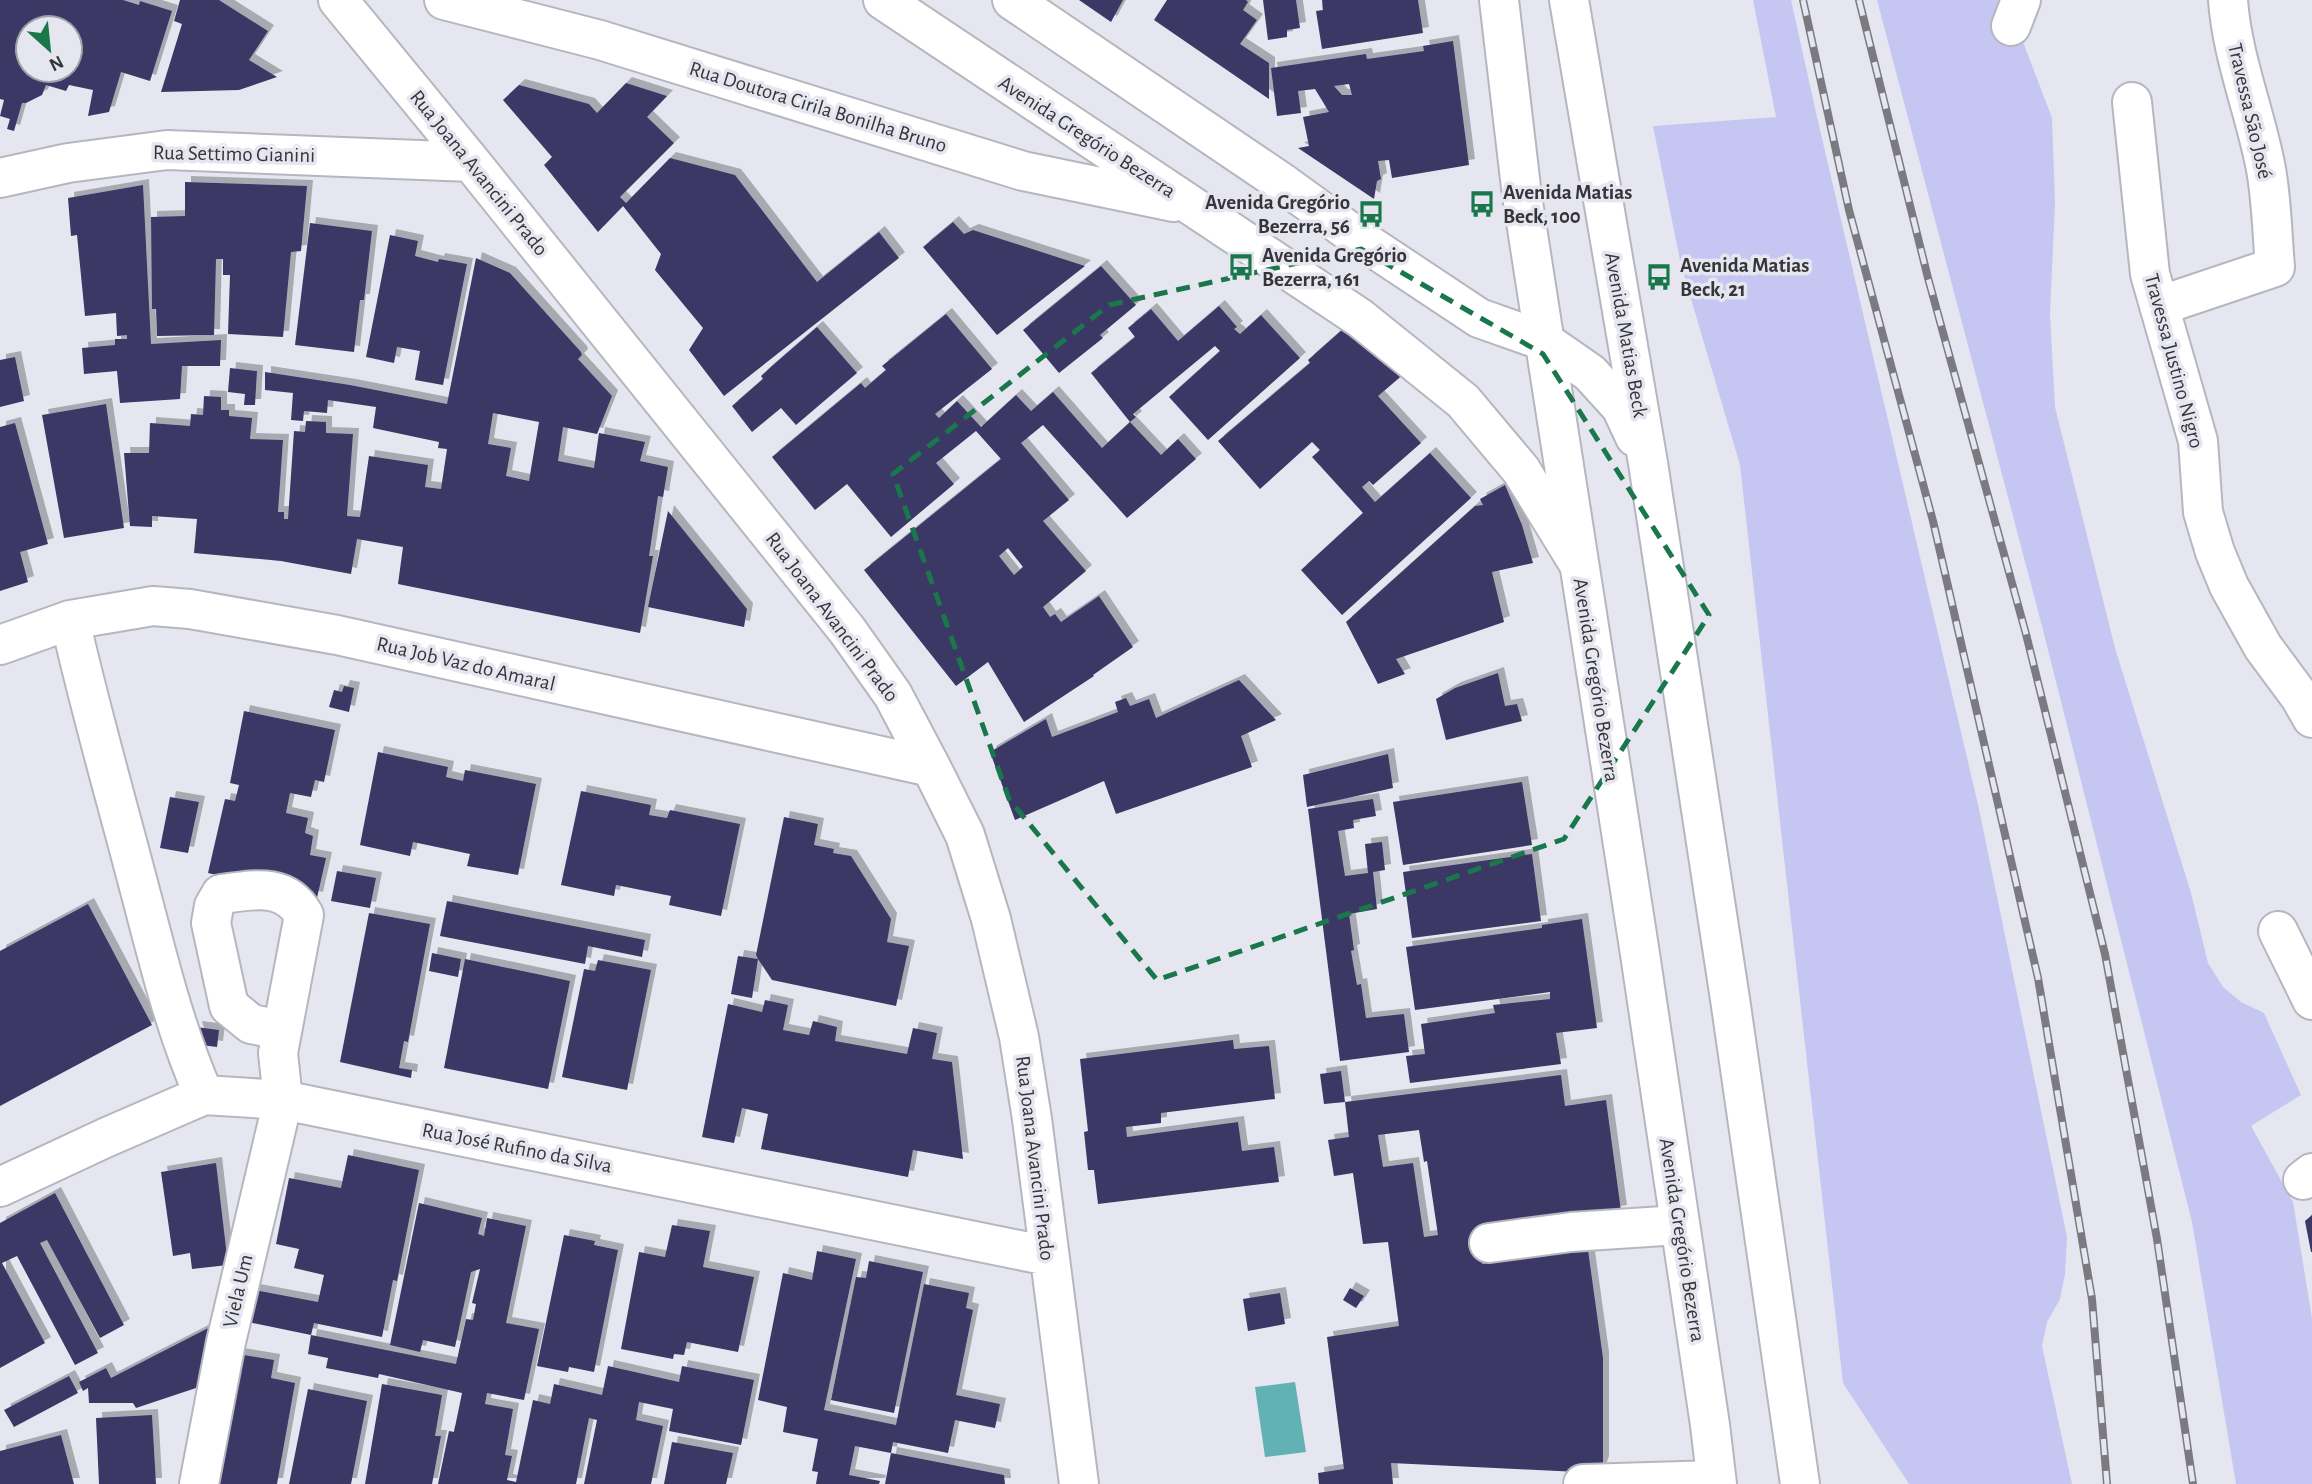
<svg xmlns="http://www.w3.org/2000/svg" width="2312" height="1484" viewBox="0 0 2312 1484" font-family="'Alegreya Sans',sans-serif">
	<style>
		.green { fill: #c5c6f2 }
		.water { fill: #62b2b3 }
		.building { fill: #3a3766; fill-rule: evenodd; filter: url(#shadow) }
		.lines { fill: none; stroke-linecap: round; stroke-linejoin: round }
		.minor-casing { stroke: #b6b6c0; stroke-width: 42 }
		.major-casing { stroke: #b6b6c0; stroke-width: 42 }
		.minor { stroke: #fff; stroke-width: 38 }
		.major { stroke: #fff; stroke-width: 38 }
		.rail-casing { stroke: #7a7a80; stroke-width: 8 }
		.rail { stroke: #e6e6f1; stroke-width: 5; stroke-dasharray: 16; stroke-linecap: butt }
		.marked { fill: none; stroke: #1a774c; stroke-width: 5; stroke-dasharray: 14 9; stroke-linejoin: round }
		.labels { text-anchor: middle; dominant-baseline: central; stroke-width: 7; stroke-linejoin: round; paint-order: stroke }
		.street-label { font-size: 21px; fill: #36363a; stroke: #e6e6f1 }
		.poi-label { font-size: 21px; font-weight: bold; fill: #36363a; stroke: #e6e6f1; text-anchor: start }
	</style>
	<defs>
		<filter id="shadow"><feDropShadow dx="6" dy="-6" stdDeviation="0" flood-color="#0004"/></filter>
	</defs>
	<rect width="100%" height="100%" fill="#e6e6f1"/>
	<path class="green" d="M 1753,0 L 1791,0 L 1817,117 L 1979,809 L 2067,1237 L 2065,1274 L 2060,1299 L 2047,1322 L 2042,1346 L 2072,1484 L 1909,1484 L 1843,1383 L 1740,465 L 1681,265 L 1653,126 L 1776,117 Z
		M 1877,0 L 2007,0 L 2052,118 L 2055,203 L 2050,313 L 2055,407 L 2115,648 L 2191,893 L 2208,963 L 2223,987 L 2241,1002 L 2264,1013 L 2301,1095 L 2251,1126 L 2293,1202 L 2312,1318 L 2312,1484 L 2236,1484 L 2192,1222 L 2043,630 Z"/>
	<path class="water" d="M 1295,1382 L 1306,1452 L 1265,1457 L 1255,1387 Z"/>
	<path class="building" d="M 0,0 L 123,0 L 139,5 L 140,1 L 172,11 L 150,81 L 121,72 L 109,112 L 88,116 L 93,90 L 69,85 L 66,91 L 46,85 L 42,95 L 26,103 L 22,103 L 14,131 L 7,129 L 10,119 L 0,116 L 4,100 L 0,99 ZM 28,28 L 70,28 L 70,70 L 28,70 Z
		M 180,0 L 219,0 L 268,31 L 249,60 L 277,77 L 239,90 L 161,92 L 182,24 L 174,21 Z
		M 1079,0 L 1123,0 L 1111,22 Z
		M 1167,0 L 1246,0 L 1248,2 L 1243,10 L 1257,20 L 1240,44 L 1269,63 L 1269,99 L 1154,20 Z
		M 1263,0 L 1296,0 L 1300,28 L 1287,30 L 1287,37 L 1268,40 Z
		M 1322,0 L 1418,0 L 1423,33 L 1322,49 L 1316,11 L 1323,10 Z
		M 1453,41 L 1469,165 L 1392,178 L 1389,160 L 1378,161 L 1381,179 L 1377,181 L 1374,199 L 1298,148 L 1309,146 L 1303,117 L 1329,112 L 1315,89 L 1298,91 L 1301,113 L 1277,116 L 1271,68 L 1366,54 L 1367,59 L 1424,51 L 1423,46 ZM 1349,84 L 1352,95 L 1342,95 L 1334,86 Z
		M 626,83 L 667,96 L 647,117 L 674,143 L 620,197 L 626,203 L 670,158 L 735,175 L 817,282 L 879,232 L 899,258 L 724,396 L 689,350 L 703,328 L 655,270 L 661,254 L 623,206 L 598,232 L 544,165 L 552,157 L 503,100 L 519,85 L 589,104 L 597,113 Z
		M 185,182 L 307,186 L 301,251 L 291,252 L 283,337 L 228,334 L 230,275 L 223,275 L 223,259 L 216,259 L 214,335 L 157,336 L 156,309 L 152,309 L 151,217 L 185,216 Z
		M 143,185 L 151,344 L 221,340 L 220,366 L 182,366 L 180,399 L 120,403 L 117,371 L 84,374 L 82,348 L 115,345 L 115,339 L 127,339 L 127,335 L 117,336 L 116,313 L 85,316 L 77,235 L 71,236 L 68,198 Z
		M 953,222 L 964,234 L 973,230 L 1085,266 L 997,335 L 923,247 Z
		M 310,223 L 372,231 L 364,300 L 360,300 L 354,352 L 295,345 Z
		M 390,235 L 418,241 L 415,256 L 438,262 L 439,259 L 467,264 L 443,385 L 415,380 L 420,351 L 397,347 L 394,363 L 366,357 Z
		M 476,258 L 510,273 L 581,352 L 582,355 L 578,359 L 612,396 L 597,434 L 563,427 L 558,461 L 594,468 L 599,433 L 645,442 L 640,461 L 668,467 L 663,497 L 658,496 L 649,556 L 653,556 L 640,633 L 398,584 L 403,547 L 357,539 L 351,574 L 281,561 L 194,553 L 197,519 L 152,516 L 152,527 L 130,526 L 124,453 L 149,453 L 150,423 L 190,426 L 191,414 L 203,415 L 204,396 L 221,397 L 221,410 L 229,410 L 229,416 L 252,418 L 250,439 L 283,440 L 278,512 L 284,512 L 284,519 L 288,519 L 294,431 L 305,432 L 306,421 L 326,422 L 326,433 L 353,434 L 347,516 L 360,517 L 369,456 L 428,465 L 425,487 L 441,489 L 447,449 L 438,448 L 439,442 L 373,428 L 376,407 L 328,400 L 327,413 L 304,411 L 303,421 L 291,420 L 293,393 L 265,390 L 265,372 L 350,385 L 447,404 ZM 493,413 L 539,422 L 529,481 L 506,476 L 511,448 L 488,444 Z
		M 1101,266 L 1136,305 L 1100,335 L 1103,338 L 1059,373 L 1023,330 Z
		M 1219,306 L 1237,327 L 1234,329 L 1240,334 L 1261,315 L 1300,358 L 1208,440 L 1169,397 L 1220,351 L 1215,346 L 1133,414 L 1136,417 L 1130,422 L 1091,373 L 1135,337 L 1128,328 L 1151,309 L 1178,341 Z
		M 946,314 L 992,369 L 935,414 L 939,418 L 957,401 L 981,427 L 1016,395 L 1031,411 L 1053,392 L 1102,448 L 1130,422 L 1161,455 L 1178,439 L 1196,459 L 1127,518 L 1043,425 L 1021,443 L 1069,500 L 1043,521 L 1086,571 L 1043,607 L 1050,617 L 1055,614 L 1061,622 L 1099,596 L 1133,647 L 1093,675 L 1094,676 L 1024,722 L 988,662 L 956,686 L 864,570 L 1001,459 L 976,431 L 936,463 L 954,484 L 891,537 L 847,484 L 815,510 L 772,457 L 861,383 L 865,388 L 886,370 L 882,366 ZM 1008,548 L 1023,567 L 1014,575 L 999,556 Z
		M 817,327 L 857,373 L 796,425 L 781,408 L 752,432 L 732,406 L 763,379 L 761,376 L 772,366 Z
		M 1343,329 L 1405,373 L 1378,396 L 1421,443 L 1373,485 L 1369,481 L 1362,487 L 1375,502 L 1430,453 L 1471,498 L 1342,615 L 1301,570 L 1363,513 L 1312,457 L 1320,450 L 1312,442 L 1260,489 L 1218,441 L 1310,363 L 1308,360 Z
		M 15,357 L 24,401 L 0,407 L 0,360 Z
		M 230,368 L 257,371 L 255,405 L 244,405 L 245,394 L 228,392 Z
		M 106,404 L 124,528 L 64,538 L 42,415 Z
		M 15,423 L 48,544 L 20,552 L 28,582 L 0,591 L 0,427 Z
		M 1505,485 L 1522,525 L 1533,563 L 1492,572 L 1504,622 L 1396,659 L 1405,674 L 1378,684 L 1346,622 L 1475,506 L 1483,505 L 1480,499 Z
		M 668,511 L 747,609 L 744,627 L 648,607 Z
		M 1498,673 L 1505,706 L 1517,704 L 1522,721 L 1446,740 L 1436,699 L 1455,688 Z
		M 1239,680 L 1276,720 L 1241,736 L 1252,767 L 1116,814 L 1104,781 L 1015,820 L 990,752 L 1046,719 L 1052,737 L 1118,712 L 1115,702 L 1126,698 L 1130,706 L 1149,699 L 1156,718 Z
		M 344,686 L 354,688 L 349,712 L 329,707 L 334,690 L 342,692 Z
		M 244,711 L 335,730 L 324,782 L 315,780 L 311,797 L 290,793 L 286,813 L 308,818 L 305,833 L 313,836 L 310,855 L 326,858 L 317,898 L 208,873 L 225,799 L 235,801 L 239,785 L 230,783 Z
		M 378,752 L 448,767 L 446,777 L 463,781 L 465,770 L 536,784 L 518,875 L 467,866 L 470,854 L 413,842 L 410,856 L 360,845 Z
		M 1388,754 L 1393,788 L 1307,807 L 1303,775 Z
		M 1522,782 L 1532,845 L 1403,865 L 1393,802 Z
		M 581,791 L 651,805 L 649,815 L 667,818 L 670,810 L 740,824 L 721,916 L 669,905 L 671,896 L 616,885 L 614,896 L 561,885 Z
		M 170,797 L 199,802 L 188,853 L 160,848 Z
		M 1373,799 L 1376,816 L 1353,820 L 1354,828 L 1338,831 L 1345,876 L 1368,873 L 1365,844 L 1382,842 L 1385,870 L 1373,872 L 1377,909 L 1349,914 L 1354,950 L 1351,951 L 1357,985 L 1361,984 L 1366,1018 L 1404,1014 L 1409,1052 L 1340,1061 L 1308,809 Z
		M 784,817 L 818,824 L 814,845 L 834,849 L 833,853 L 851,856 L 891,919 L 887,942 L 909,946 L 896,1006 L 772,980 L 758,959 L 752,998 L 731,994 L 738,956 L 758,959 L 756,955 Z
		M 1532,854 L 1541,921 L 1412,938 L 1403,872 Z
		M 337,871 L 376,878 L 370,908 L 331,901 Z
		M 447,901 L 645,940 L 642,957 L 588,946 L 585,964 L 440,936 Z
		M 88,904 L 152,1025 L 0,1106 L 0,951 Z
		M 369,913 L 430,924 L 408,1042 L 404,1041 L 399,1068 L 412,1070 L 411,1078 L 340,1062 Z
		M 1582,919 L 1597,1028 L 1556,1033 L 1561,1064 L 1410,1083 L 1406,1056 L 1425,1054 L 1421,1024 L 1495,1013 L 1493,1005 L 1550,999 L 1550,992 L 1415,1010 L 1406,947 L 1542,928 L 1542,925 Z
		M 432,953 L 461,959 L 458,977 L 429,971 Z
		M 465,959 L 570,981 L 548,1089 L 444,1068 Z
		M 598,960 L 651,970 L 627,1090 L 562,1077 L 584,969 L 595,971 Z
		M 765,1000 L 788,1005 L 783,1030 L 809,1035 L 813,1021 L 837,1027 L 835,1041 L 907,1054 L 913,1028 L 937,1033 L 932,1059 L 952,1062 L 963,1159 L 913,1150 L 908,1177 L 761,1149 L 768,1114 L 742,1108 L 734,1143 L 702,1137 L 728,1004 L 762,1012 Z
		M 196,1027 L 219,1030 L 217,1047 L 201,1045 Z
		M 1233,1040 L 1234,1049 L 1269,1046 L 1275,1099 L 1161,1113 L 1161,1123 L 1126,1127 L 1127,1137 L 1238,1122 L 1242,1151 L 1274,1147 L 1279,1182 L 1098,1204 L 1094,1170 L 1088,1170 L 1084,1132 L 1088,1131 L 1080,1059 Z
		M 1341,1071 L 1345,1102 L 1324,1104 L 1320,1074 Z
		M 1561,1075 L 1565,1106 L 1606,1100 L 1621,1211 L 1477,1231 L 1482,1264 L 1588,1250 L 1603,1358 L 1603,1462 L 1599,1473 L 1391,1463 L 1393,1484 L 1319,1484 L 1318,1473 L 1344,1469 L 1327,1337 L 1399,1326 L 1388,1242 L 1363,1244 L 1353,1173 L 1334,1176 L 1328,1140 L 1349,1137 L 1345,1102 ZM 1419,1130 L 1424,1162 L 1427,1161 L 1438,1235 L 1424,1237 L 1413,1163 L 1383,1167 L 1378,1135 Z
		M 348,1155 L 419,1170 L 397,1281 L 393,1280 L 382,1337 L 314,1323 L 311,1335 L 243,1321 L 249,1289 L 318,1302 L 324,1275 L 294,1268 L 299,1249 L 276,1244 L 289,1178 L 341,1188 Z
		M 216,1163 L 228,1265 L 192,1269 L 190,1253 L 173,1256 L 161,1172 Z
		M 55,1193 L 124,1325 L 100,1338 L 47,1240 L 40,1243 L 98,1353 L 75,1365 L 17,1256 L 2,1263 L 45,1343 L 0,1368 L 0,1223 Z
		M 419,1203 L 482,1218 L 478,1234 L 484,1236 L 487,1218 L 526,1226 L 506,1323 L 539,1329 L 524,1400 L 487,1393 L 485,1404 L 513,1409 L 505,1455 L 512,1456 L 507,1480 L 516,1482 L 533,1400 L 550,1404 L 554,1384 L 602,1395 L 608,1366 L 679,1382 L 682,1366 L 754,1380 L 741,1445 L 669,1431 L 673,1409 L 639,1402 L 636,1420 L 663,1426 L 651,1484 L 584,1484 L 597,1420 L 589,1418 L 576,1484 L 438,1484 L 449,1431 L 454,1432 L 462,1393 L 379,1374 L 378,1378 L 326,1368 L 328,1358 L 308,1354 L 311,1335 L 456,1364 L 466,1319 L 473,1320 L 476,1304 L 472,1303 L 480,1269 L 471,1272 L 455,1347 L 423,1340 L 420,1352 L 390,1345 Z
		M 2312,1215 L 2312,1252 L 2311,1252 L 2305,1221 Z
		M 672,1225 L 710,1231 L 703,1267 L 754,1277 L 738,1352 L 687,1342 L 684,1355 L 674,1354 L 673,1359 L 621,1349 L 639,1252 L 665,1257 Z
		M 564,1235 L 595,1241 L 594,1245 L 618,1250 L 594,1372 L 569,1367 L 568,1372 L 537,1366 Z
		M 817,1251 L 856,1259 L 824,1410 L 896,1425 L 924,1284 L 969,1293 L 966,1308 L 973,1310 L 956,1395 L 1000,1404 L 995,1428 L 955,1420 L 948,1453 L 893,1442 L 891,1453 L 855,1446 L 849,1475 L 880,1481 L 879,1484 L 816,1484 L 818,1472 L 812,1471 L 818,1439 L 783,1432 L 787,1407 L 758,1400 L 783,1273 L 812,1280 Z
		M 869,1261 L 923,1272 L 894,1413 L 831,1400 L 856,1277 L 866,1278 Z
		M 1350,1288 L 1364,1296 L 1356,1308 L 1343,1300 Z
		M 1280,1293 L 1285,1324 L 1248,1331 L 1243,1299 Z
		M 216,1324 L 202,1386 L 136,1408 L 133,1403 L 89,1403 L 88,1388 L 83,1391 L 79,1382 L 106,1368 L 111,1378 Z
		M 238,1354 L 274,1360 L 271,1378 L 295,1383 L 277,1484 L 214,1484 Z
		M 69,1376 L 78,1393 L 14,1427 L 4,1410 Z
		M 382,1384 L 442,1395 L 435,1436 L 441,1436 L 432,1484 L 365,1484 Z
		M 308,1389 L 367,1401 L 351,1484 L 289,1484 Z
		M 152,1415 L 156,1484 L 99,1484 L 96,1418 Z
		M 61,1435 L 74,1484 L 0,1484 L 0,1451 Z
		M 672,1442 L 733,1453 L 726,1484 L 664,1484 Z
		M 891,1453 L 1004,1475 L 1005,1484 L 885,1484 Z"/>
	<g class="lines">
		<defs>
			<path id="minor" d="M 338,0 L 471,162 L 847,630 L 893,695 L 931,767 L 965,835 L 991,919 L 1019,1037 L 1032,1119 L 1079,1484
				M 444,0 L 600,40 L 1023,171 L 1173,202
				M 883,0 L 1360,318 L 1463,401 L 1521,470 L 1577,561
				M 1012,0 L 1281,182 L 1354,235 L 1479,318 L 1544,341
				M 2011,26 L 2021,0
				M 2132,102 L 2150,274 L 2198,441 L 2203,512 L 2215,552 L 2229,586 L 2263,647 L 2300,697 L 2312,718
				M 0,178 L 68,163 L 167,150 L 471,162
				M 2159,306 L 2275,267 C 2272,234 2272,198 2265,164 C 2254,109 2232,56 2228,0
				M 70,620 C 90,709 115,795 138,883 C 157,954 174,1028 204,1095
				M 0,645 L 70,620 L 153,606 L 190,609 L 337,635 L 931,767
				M 2278,931 L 2312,1000
				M 2303,1180 L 2312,1173
				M 0,1187 L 105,1138 L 204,1095 L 283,1100 L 1048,1256
				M 1489,1243 L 1571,1232 L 1679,1225
				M 199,1484 L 226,1342 L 283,1100 L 278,1053 L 304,915 C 285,882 253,890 221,894 L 214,906 L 211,923 L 229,1006 L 251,1024 L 282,1030
				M 1583,1484 L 1716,1480"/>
			<path id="major" d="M 1499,0 L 1522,196 L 1640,954 L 1710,1425 L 1717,1484
				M 1569,0 L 1648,463 L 1730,999 L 1800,1484
				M 1544,341 L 1590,373 L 1621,407 L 1635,437"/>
		</defs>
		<use href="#minor" class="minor-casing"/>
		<use href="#major" class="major-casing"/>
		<use href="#minor" class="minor"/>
		<use href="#major" class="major"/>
		<defs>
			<path id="rail" d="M 1803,0 L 1849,210 L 1933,521 L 2038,978 L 2092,1299 L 2107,1484
				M 1859,0 L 1928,278 L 2026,634 L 2105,954 L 2157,1239 L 2193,1484"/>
		</defs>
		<use href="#rail" class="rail-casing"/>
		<use href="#rail" class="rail"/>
	</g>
	<path class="marked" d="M 1361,249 L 1543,354 L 1709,615 L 1564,839 L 1157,980 L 1009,799 L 893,474 L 1109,305 Z"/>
	<defs>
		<symbol id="bus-bare" viewBox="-9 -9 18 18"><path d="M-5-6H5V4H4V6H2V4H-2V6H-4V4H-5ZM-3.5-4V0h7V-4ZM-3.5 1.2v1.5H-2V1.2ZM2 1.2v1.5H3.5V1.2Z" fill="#1a774c" stroke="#e6e6f1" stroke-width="2.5" paint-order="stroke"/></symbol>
	</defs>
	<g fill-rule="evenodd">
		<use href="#bus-bare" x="1463" y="185" width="38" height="38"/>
		<use href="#bus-bare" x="1352" y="195" width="38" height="38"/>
		<use href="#bus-bare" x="1222" y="248" width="38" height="38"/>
		<use href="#bus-bare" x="1640" y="258" width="38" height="38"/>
	</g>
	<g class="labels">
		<g class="street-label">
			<text transform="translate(818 107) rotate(17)">Rua Doutora Cirila Bonilha Bruno</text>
			<text transform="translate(2250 111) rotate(77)">Travessa São José</text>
			<text transform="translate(1087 137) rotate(33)">Avenida Gregório Bezerra</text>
			<text transform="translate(234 154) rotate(1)">Rua Settimo Gianini</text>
			<text transform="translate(479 173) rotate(51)">Rua Joana Avancini Prado</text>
			<text transform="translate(1626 335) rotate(80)">Avenida Matias Beck</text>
			<text transform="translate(2174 361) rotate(75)">Travessa Justino Nigro</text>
			<text transform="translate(832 617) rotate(53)">Rua Joana Avancini Prado</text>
			<text transform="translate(466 664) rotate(13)">Rua Job Vaz do Amaral</text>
			<text transform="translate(1596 680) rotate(81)">Avenida Gregório Bezerra</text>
			<text transform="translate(517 1148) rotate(11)">Rua José Rufino da Silva</text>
			<text transform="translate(1035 1158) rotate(83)">Rua Joana Avancini Prado</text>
			<text transform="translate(1682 1240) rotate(81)">Avenida Gregório Bezerra</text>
			<text transform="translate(238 1291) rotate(-77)">Viela Um</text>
		</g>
		<g class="poi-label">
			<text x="1503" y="192">Avenida Matias<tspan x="1503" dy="24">Beck, 100</tspan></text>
			<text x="1350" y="202" text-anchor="end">Avenida Gregório<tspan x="1350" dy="24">Bezerra, 56</tspan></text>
			<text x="1262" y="255">Avenida Gregório<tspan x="1262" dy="24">Bezerra, 161</tspan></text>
			<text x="1680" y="265">Avenida Matias<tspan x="1680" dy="24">Beck, 21</tspan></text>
		</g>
	</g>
	<g transform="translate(49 49) rotate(153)"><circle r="33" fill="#e6e6f1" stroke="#a0a0a8" stroke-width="2"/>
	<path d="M0-5L12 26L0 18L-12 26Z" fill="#1a774c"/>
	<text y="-10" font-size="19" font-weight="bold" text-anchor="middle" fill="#36363a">N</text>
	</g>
</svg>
